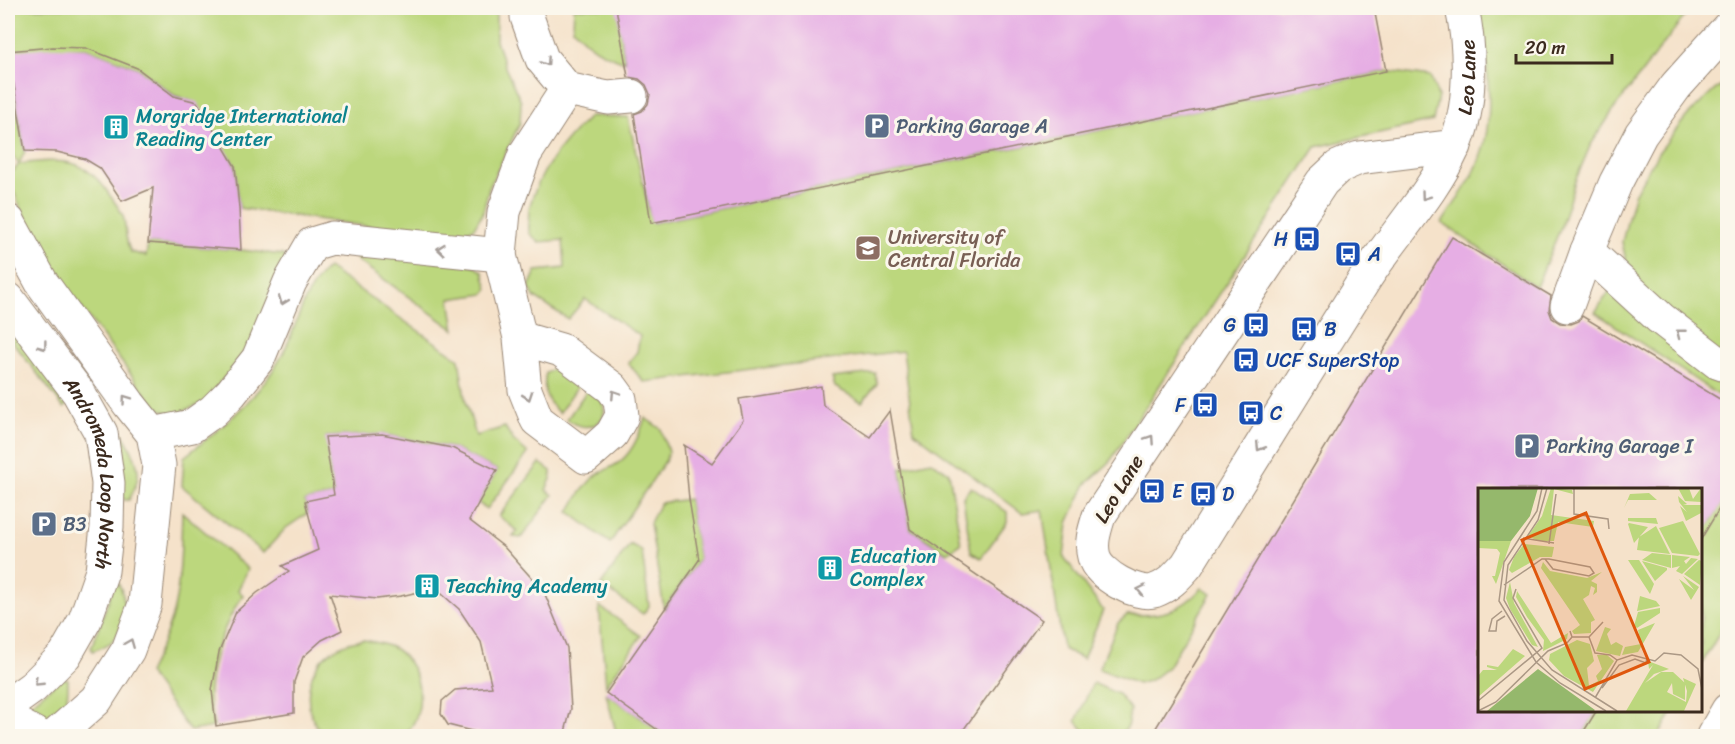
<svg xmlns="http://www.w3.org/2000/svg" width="1735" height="744" viewBox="0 0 1735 744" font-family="Sriracha,sans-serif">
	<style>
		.green { fill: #bcd77d; stroke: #7c804e; stroke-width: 1.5 }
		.building { fill: #e6aee4 }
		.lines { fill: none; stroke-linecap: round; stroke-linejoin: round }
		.minor-casing { stroke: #988674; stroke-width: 35 }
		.minor { stroke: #fff; stroke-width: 33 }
		.oneway { stroke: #a79f9a }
		.labels { text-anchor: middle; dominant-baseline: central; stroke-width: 6; stroke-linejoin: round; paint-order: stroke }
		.street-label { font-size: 20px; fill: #3b2a1e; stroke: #fbf7ec }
		.culture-label { font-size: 20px; fill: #0d838f; stroke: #fbf7ec; text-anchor: start }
		.service-label { font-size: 20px; fill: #4e5e75; stroke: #fbf7ec; text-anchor: start }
		.education-label { font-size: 20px; fill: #785e54; stroke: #fbf7ec; text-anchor: start }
		.transit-label { font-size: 20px; fill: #164399; stroke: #fbf7ec; text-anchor: start }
		.inset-road { fill: none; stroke: #ab9885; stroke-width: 1.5 }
		.view { fill: #df570d; fill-opacity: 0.15; stroke: #df570d; stroke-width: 3 }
		.inset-edge { fill: none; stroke: #3b2a1e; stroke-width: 3 }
	</style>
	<rect width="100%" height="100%" fill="#fbf7ec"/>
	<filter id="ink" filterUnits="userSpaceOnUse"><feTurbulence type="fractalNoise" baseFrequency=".0167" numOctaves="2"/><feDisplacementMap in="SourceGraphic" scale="12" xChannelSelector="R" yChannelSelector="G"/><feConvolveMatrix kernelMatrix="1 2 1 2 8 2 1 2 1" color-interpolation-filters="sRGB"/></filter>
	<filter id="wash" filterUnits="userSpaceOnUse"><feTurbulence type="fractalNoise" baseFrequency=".008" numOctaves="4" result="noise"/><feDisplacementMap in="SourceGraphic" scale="24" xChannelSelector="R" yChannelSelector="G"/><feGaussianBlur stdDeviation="1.35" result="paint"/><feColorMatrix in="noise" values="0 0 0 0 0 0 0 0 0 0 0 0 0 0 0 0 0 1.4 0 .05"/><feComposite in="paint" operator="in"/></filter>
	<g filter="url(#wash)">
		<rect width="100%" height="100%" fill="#f5e2ca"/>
		<path class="green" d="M 8,8 L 496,8 L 496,41 L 505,67 L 521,102 L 520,123 L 489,188 L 483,212 L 474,228 L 457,236 L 430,235 L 239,208 L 235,166 L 197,103 L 174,95 L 137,68 L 86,48 L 8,51 Z
			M 574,8 L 617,8 L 625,62 C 602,54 589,47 573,28 Z
			M 1477,8 L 1691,8 L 1614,109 L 1590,146 L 1574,184 L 1561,227 L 1536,287 L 1442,223 C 1452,207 1463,192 1472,176 C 1500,125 1487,61 1477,8 Z
			M 8,56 L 25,151 L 19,164 C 62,159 85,156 111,197 C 115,203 121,210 123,216 C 127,229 124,241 131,252 L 146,256 L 148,243 L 241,250 L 283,255 L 286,259 L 253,342 L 205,402 L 174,415 L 155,407 L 43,256 L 12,188 L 9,177 L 19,164 L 8,150 Z
			M 1386,71 L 1430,77 L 1438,96 L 1433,121 L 1316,147 L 1109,463 L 1086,484 L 1068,523 L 1064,557 L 1103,610 L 1083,659 L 1063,649 L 1042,510 L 1022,513 L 914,432 L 903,351 L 644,382 L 628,363 L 637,352 L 640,336 L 585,299 L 568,319 L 535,298 L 529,287 L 536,271 L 565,268 L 563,240 L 539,242 L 529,233 C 529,225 528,217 529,209 C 538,172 563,142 590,116 L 628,117 L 652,223 Z
			M 1727,84 L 1727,401 L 1595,312 L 1609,292 L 1626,261 L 1622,242 L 1634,195 L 1658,153 L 1687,116 L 1716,89 Z
			M 356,251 L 473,265 L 483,272 L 488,289 L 484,294 L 450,299 L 455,330 L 357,260 Z
			M 328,268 L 459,359 L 465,398 L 476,436 L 505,427 L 513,440 L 528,453 L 487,509 L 478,503 L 497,470 L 452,448 L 382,434 L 326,437 L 334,495 L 305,501 L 308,513 L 286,528 L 263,553 L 182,486 L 184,457 C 219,430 253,403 277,364 C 297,333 300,292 328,268 Z
			M 8,324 L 67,405 L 64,408 L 8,336 Z
			M 553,369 L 562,370 L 580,383 L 559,413 C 546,401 542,391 546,373 Z
			M 875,373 L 877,384 L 862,402 L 835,387 L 832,378 Z
			M 588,389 C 591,392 596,394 599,398 C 615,417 590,438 567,419 Z
			M 95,395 C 109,413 138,451 138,473 C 138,483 134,491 129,500 L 124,500 Z
			M 645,418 L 661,429 L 668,452 L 666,460 L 610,543 L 569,512 C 575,501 582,489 591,480 C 598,473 606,470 615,465 C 631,456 639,436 645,418 Z
			M 931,461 L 949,473 L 961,544 L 947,553 L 910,529 L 900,468 Z
			M 540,463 L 551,471 L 551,479 L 546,490 L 553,495 L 521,538 L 513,537 L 517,531 L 499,516 Z
			M 971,487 L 1007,512 L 1007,522 L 981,558 L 971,552 L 963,497 Z
			M 1727,494 L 1727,620 L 1701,665 L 1701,539 Z
			M 689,499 L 699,560 L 664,609 L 650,523 L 660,503 Z
			M 182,512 L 248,569 L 238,590 L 243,595 C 225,622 211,657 209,690 C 208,702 212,715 214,727 L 190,731 L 148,673 C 159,652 170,628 175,604 C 181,574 181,542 182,512 Z
			M 630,544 L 642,551 L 649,606 L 643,614 L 601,585 Z
			M 115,583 L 118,583 C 128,599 126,629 111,642 C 106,646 99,648 93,651 L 91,648 Z
			M 1202,588 L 1211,594 L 1168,667 L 1151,680 L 1138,684 L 1099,669 L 1118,623 L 1127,615 C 1160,616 1179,613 1202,588 Z
			M 599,606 L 641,636 L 606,686 Z
			M 363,640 C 374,642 384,643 395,649 C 423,667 429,714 403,736 L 325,736 C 300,715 304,668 332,651 C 342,644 351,642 363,640 Z
			M 62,678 L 68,679 C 69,711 60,722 27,712 L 28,706 Z
			M 1093,683 L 1118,694 L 1130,709 L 1127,728 L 1117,736 L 1089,736 L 1076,721 Z
			M 606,693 L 666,736 L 617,736 Z
			M 1597,710 L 1674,710 L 1658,736 L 1581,736 Z"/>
		<g id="blocks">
			<path class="building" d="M 616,8 L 1374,8 L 1386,71 L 651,223 L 634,114 L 642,111 L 648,104 L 650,94 L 646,85 L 639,79 L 628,77 Z
				M 53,47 L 86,48 L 137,68 L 174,96 L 197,102 L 235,166 L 239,208 L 241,250 L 148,243 L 153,188 L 122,201 L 100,168 L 85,159 L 57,152 L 25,151 L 8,51 Z
				M 1452,237 L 1551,296 L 1549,310 L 1552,318 L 1560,323 L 1571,324 L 1579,321 L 1582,316 L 1728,404 L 1728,494 L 1701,539 L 1701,489 L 1480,489 L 1480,710 L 1597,710 L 1581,736 L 1151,736 Z
				M 821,386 L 823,405 L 870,437 L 890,410 L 910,529 L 1042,620 L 959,736 L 666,736 L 606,693 L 699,560 L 689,499 L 684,445 L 712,463 L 743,420 L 739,399 Z
				M 382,434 L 452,448 L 497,470 L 469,520 L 504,547 L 544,592 L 567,648 L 571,709 L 564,736 L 491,736 L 448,725 L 441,714 L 442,701 L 455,690 L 492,687 L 481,642 L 459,609 L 435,588 L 401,596 L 377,599 L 330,594 L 342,630 L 322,640 L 303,657 L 294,682 L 294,713 L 216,726 L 212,690 L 219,652 L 236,612 L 257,593 L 289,571 L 282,566 L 318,550 L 305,501 L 334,495 L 325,437 Z"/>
		</g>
	</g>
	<g filter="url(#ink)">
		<use href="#blocks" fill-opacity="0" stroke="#988674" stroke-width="1.5"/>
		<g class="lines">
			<defs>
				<g id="minor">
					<path d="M 527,8 L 527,17 L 542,59 L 567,89 L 608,98 L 631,96"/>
					<path id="s1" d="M 1455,146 L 1359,158 L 1338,167 L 1322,182 L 1099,516 C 1095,529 1090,543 1094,557 C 1098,575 1137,596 1154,591 C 1169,586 1177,576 1187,565 C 1246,470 1305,374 1365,279 C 1394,234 1432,195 1454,147 C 1472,109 1471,48 1462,8"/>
					<path d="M 8,221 L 42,283 L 129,404 L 153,434 L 159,465 L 145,604 L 128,650 L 96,700 L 55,736"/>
					<path d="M 1587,251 L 1660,318 L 1717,362 L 1728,366"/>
					<path id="s2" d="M 8,299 L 78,392 L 101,433 L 108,483 L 107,527 L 102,571 L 85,620 L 65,655 L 33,687 L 8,705"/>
					<path d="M 1567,306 L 1587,251 L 1616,182 L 1641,134 L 1676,86 L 1728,28"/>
					<path d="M 520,338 L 561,350 L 612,388 L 620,399 L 622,416 L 612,434 L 586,457 L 537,420 L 525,390 L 520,338 L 500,255 L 504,212 L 525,154 L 567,89"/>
					<path d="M 153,434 L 192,426 L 213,411 L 231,393 L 258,359 L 290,282 L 312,244 L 332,238 L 500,255"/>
					<path d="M 8,719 L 39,736"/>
					<path d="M 1713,736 L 1728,710"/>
				</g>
			</defs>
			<use href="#minor" class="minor-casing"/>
			<use href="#minor" class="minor"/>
		</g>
		<defs><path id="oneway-chevron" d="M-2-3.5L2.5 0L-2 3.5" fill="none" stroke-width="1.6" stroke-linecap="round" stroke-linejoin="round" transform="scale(1.5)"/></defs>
		<g class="oneway">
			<use href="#oneway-chevron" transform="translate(546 62) rotate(56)"/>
			<use href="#oneway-chevron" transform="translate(1425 196) rotate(126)"/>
			<use href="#oneway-chevron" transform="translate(441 249) rotate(-174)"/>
			<use href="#oneway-chevron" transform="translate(283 301) rotate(111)"/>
			<use href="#oneway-chevron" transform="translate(1680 333) rotate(-142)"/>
			<use href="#oneway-chevron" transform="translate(43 346) rotate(53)"/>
			<use href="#oneway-chevron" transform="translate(615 394) rotate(-123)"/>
			<use href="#oneway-chevron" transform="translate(528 396) rotate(71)"/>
			<use href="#oneway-chevron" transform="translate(126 399) rotate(-126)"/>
			<use href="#oneway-chevron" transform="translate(1150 439) rotate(-56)"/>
			<use href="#oneway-chevron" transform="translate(1260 447) rotate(122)"/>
			<use href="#oneway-chevron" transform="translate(1141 590) rotate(-168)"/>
			<use href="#oneway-chevron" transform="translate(130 643) rotate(-68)"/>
			<use href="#oneway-chevron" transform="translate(38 682) rotate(136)"/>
		</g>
	</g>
	<defs>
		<symbol id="parking-square" viewBox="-11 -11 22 22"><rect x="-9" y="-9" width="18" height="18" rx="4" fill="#5c6f8a" stroke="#fbf7ec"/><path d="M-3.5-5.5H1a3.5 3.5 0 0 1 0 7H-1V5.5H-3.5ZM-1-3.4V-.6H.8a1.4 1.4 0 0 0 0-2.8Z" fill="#fff"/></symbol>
		<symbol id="building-square" viewBox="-11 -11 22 22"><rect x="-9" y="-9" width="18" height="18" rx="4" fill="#0f9aa8" stroke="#fbf7ec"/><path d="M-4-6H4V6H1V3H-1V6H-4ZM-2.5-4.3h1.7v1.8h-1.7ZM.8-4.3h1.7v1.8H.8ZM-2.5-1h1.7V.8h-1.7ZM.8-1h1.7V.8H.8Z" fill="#fff"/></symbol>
		<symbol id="bus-square" viewBox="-11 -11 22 22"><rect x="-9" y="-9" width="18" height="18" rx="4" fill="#1a4fb4" stroke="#fbf7ec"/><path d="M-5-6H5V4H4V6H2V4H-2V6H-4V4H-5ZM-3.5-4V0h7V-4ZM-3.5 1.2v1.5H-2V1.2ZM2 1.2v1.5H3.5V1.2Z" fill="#fff"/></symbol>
		<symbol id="university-square" viewBox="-11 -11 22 22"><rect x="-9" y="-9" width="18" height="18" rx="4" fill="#8d6e63" stroke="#fbf7ec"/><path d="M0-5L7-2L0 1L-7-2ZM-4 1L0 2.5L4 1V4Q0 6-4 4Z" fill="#fff"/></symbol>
	</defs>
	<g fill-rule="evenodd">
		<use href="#parking-square" x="862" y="111" width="30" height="30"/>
		<use href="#building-square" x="101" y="112" width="30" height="30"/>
		<use href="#bus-square" x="1292" y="224" width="30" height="30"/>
		<use href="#university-square" x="853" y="233" width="30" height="30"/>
		<use href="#bus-square" x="1333" y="239" width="30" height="30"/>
		<use href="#bus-square" x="1241" y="310" width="30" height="30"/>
		<use href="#bus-square" x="1289" y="314" width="30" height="30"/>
		<use href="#bus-square" x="1231" y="345" width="30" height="30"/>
		<use href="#bus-square" x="1190" y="390" width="30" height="30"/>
		<use href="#bus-square" x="1236" y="398" width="30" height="30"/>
		<use href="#parking-square" x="1512" y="431" width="30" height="30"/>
		<use href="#bus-square" x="1137" y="476" width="30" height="30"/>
		<use href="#bus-square" x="1188" y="479" width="30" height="30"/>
		<use href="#parking-square" x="29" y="509" width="30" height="30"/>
		<use href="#building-square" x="815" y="553" width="30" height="30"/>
		<use href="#building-square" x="412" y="571" width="30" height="30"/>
	</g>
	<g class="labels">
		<g class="street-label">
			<text stroke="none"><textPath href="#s1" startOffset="1269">Leo Lane</textPath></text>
			<text stroke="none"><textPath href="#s2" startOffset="200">Andromeda Loop North</textPath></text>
			<text transform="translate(1119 489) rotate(-59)">Leo Lane</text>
		</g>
		<g class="culture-label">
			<text x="136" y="116">Morgridge International<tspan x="136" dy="23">Reading Center</tspan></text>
			<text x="850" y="556">Education<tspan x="850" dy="23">Complex</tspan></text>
			<text x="446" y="586">Teaching Academy</text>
		</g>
		<g class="service-label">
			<text x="896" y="126">Parking Garage A</text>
			<text x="1546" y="446">Parking Garage I</text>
			<text x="63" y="524">B3</text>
		</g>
		<g class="education-label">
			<text x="888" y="237">University of<tspan x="888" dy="23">Central Florida</tspan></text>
		</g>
		<g class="transit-label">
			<text x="1288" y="239" text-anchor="end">H</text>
			<text x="1368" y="254">A</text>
			<text x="1236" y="325" text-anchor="end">G</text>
			<text x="1324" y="329">B</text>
			<text x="1266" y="360">UCF SuperStop</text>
			<text x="1186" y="405" text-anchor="end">F</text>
			<text x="1270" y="413">C</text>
			<text x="1172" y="491">E</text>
			<text x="1222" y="494">D</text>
		</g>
	</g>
	<g transform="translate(1478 488)">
		<rect width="224" height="224" fill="#f5e2ca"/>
		<path d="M 73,0 L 94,2 L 95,6 L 76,1 L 73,27 L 116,33 L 115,39 L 80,34 L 76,53 L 60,53 L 50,48 L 64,28 ZM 200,0 L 211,0 L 215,11 L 223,0 L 223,14 L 207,13 ZM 171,5 L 179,12 L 150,12 L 146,20 L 152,6 ZM 200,8 L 209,16 L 205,17 L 223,17 L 223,25 L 208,33 L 202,18 L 209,24 L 201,14 ZM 150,24 L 150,30 L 178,30 L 180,36 L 150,33 ZM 205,33 L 222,66 L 220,68 L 194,65 L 181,40 ZM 151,35 L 170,39 L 156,55 L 150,36 ZM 178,38 L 192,66 L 159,62 L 161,49 ZM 0,53 L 33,53 L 18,96 L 14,88 L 17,88 L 22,65 L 19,61 L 0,60 ZM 46,56 L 76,59 L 74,69 L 62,69 L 34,85 L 31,82 L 36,69 ZM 174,65 L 193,67 L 193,80 L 164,72 ZM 194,67 L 212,69 L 206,73 L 208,76 L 213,70 L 220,71 L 204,86 L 198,83 L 202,78 L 194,80 ZM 150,72 L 161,72 L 176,96 L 172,106 ZM 221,72 L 224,73 L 222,97 L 206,86 ZM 164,73 L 189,80 L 189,82 L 177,93 ZM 65,74 L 72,83 L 109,90 L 124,84 L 113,93 L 119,96 L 119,104 L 115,107 L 117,100 L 113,98 L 111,107 L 105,111 L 117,132 L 113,134 L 113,145 L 96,146 L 94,143 L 102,137 L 63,80 ZM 205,88 L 221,99 L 213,112 L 201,91 L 216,102 ZM 32,94 L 36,115 L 60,159 L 54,157 L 32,121 L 28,110 ZM 39,103 L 73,155 L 90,145 L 89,151 L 65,163 L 66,152 L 49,129 L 38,109 ZM 162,108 L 178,113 L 182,118 L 159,123 ZM 182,120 L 182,125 L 159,140 L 156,138 L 160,124 ZM 177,135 L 160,164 L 144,167 L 147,159 L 163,156 L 160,142 ZM 127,139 L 133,141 L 129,146 L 133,157 L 138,154 L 145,158 L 142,168 L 118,163 ZM 99,152 L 112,156 L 116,173 L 109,180 L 111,198 L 120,193 L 118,188 L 124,181 L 119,167 L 129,167 L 136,173 L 115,204 L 86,188 L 71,172 L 72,166 ZM 35,161 L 47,168 L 0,209 L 0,188 L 5,182 L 19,182 L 9,179 L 9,177 L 20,179 ZM 170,173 L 191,181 L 176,186 L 167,195 L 183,184 L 195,184 L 207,195 L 207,212 L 195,206 L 194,195 L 189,204 L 208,214 L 209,203 L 205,190 L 218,196 L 206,223 L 148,223 L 175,177 L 171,181 Z" fill="#bcd77d"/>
		<path d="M 0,0 L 60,0 L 52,28 L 33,53 L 0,53 ZM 60,181 L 117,222 L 116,223 L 9,223 Z" fill="#95b86c"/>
		<path class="inset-road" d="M 64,0 L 59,23 L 26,74 L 21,113 L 58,174 L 82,195 L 128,223M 69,0 L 60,32 L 30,77 L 26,112 L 49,153 L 74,182 L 139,223M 96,0 L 96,26 L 130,31 L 131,41M 45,50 L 76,55M 71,56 L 78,6M 26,97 L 64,71 L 71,71 L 112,79 L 116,85 L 111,88 L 75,81 L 67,71M 24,123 L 14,131 L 11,143 L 18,143 L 19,133 L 27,128M 94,149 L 111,149 L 125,134M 111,149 L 117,165 L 132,167 L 139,172M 124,200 L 141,177 L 157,171 L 168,175 L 169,170M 117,210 L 139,172 L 154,167 L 177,173 L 186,165 L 203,167 L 220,181 L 224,201M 0,213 L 64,160 L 35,110 L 38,101M 0,223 L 18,214 L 70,163 L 89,155 L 94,149 L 92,143"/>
		<path class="view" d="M 108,25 L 171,174 L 107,201 L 44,52 Z"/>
		<rect width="224" height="224" class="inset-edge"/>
	</g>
	<rect width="1735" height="744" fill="none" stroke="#fbf7ec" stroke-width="30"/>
	<path d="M1516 54v9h96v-9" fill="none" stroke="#3b2a1e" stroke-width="3"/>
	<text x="1525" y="54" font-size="18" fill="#3b2a1e" stroke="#fbf7ec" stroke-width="4.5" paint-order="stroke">20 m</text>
</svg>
